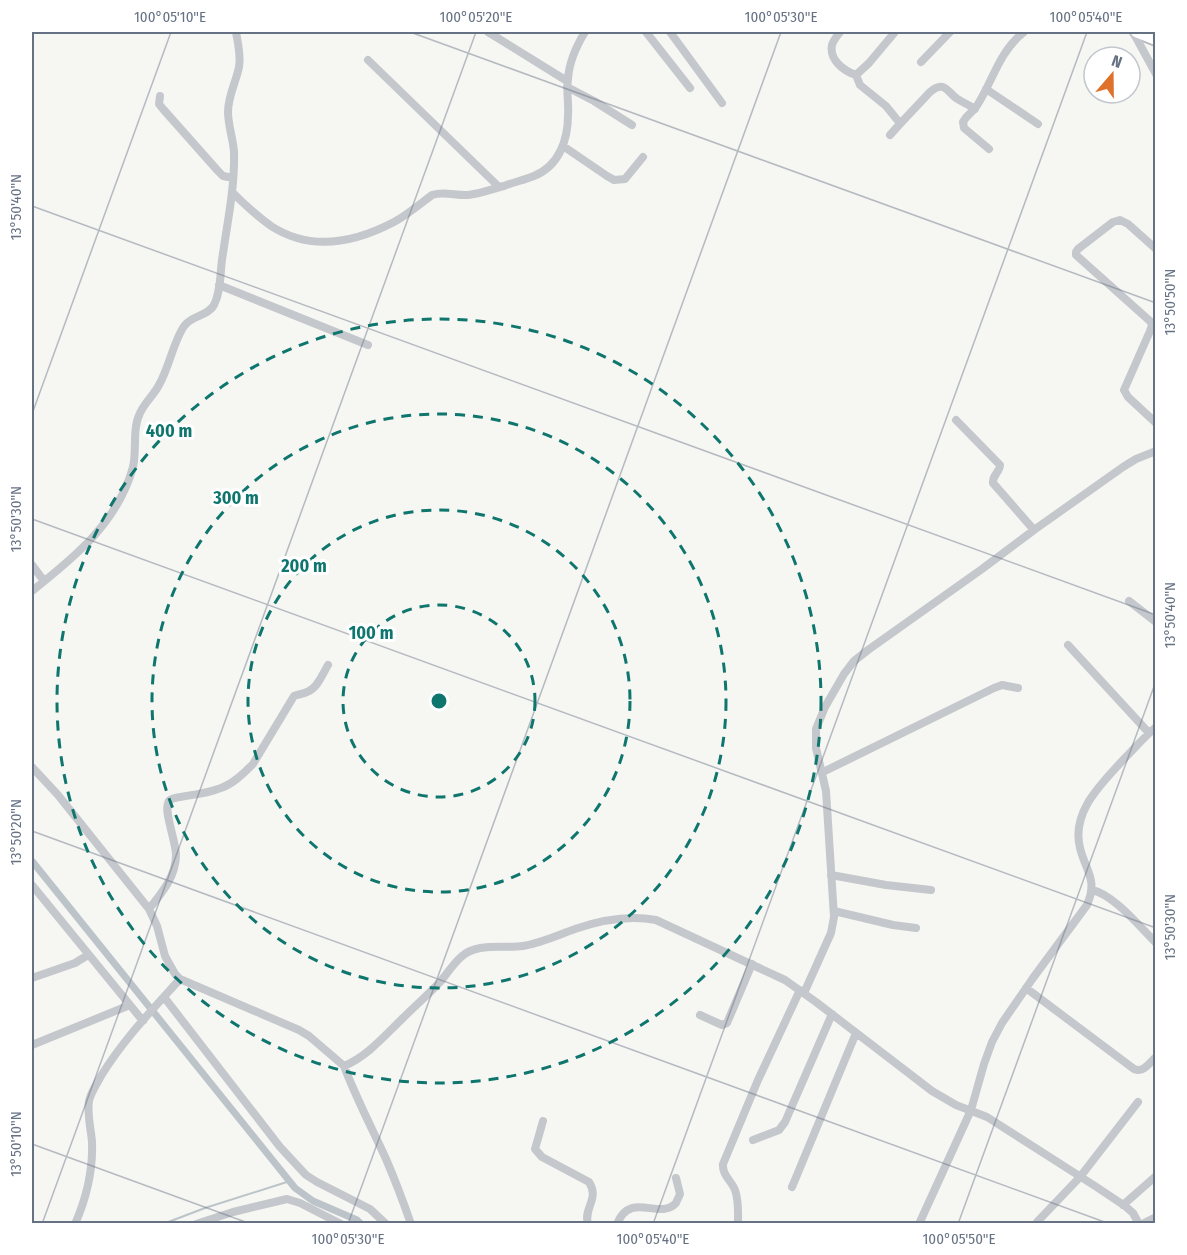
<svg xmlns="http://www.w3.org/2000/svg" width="1187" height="1255" viewBox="0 0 1187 1255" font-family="'Fira Sans Condensed',sans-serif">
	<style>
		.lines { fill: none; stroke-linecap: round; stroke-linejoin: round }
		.stream { stroke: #bcc4ca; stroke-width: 2 }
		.canal { stroke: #bcc4ca; stroke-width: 7 }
		.secondary-casing { stroke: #b6bac0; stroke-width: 14 }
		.street { stroke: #c4c7cb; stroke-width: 8 }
		.secondary { stroke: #fff; stroke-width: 10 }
		.ticks { fill: none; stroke: #667284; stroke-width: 1.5; stroke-opacity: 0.45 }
		.ring { fill: none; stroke: #0f766e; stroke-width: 3; stroke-dasharray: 10 8 }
		.centre { fill: #0f766e; stroke: #fff; stroke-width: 3 }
		.ring-label { font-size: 18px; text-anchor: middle; font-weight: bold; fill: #0f766e; stroke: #fff; stroke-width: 6; stroke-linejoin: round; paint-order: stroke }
		.neatline { fill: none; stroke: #667284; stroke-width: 2 }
		.ticks-label { font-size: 15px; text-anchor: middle; fill: #667284 }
	</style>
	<rect width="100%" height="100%" fill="#f6f6f3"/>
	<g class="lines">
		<path class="stream" d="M 163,1224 L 205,1208 L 290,1181"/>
		<path class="canal" d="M 32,861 L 295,1188 L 313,1201 L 357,1220 L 361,1224"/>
		<defs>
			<path id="secondary" d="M 1136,32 L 1156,40"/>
		</defs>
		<use href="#secondary" class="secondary-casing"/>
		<path class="street" d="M 488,32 L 567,81
			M 646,32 L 690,88
			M 670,32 L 722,103
			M 840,32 C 837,36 833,41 832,45 C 829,60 844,71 856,75 L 869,63 L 895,32
			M 1133,32 L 1156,74
			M 368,60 L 499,187
			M 921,62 L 950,32
			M 856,75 L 860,85 L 886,106 L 899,122 L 899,125 L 890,135
			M 567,87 L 594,101 L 632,125
			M 986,89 L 1038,124
			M 160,96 L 159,104 L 163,109 L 218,171 L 223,176 L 233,178
			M 899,125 L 930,92 C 944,80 947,91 956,98 C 962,102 969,105 975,109
			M 563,146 L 607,176 L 614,180 L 625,179 L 643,157
			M 989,149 L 964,128 L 963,122 C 968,113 974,112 978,104 C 994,78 999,52 1024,32
			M 232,192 C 244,204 257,216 271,226 C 311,252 354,243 394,222 C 407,215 420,204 432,195 C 444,191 456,196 468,195 C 480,194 492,189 504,186 C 514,182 524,180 534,176 C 559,166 568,140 568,115 C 569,103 566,91 568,79 C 569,63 577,45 585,32
			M 1156,249 L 1128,224 L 1120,220 L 1113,222 L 1078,249 L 1076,252 L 1076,255 L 1151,322 L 1152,325 L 1150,331 L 1124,390 L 1128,397 L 1156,423
			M 219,285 L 368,345
			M 956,420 L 1000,465 C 1000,472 992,475 993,483 L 1034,530
			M 32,565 L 44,581
			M 32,591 C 75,557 118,522 133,467 C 137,450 132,429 140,413 C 145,402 155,394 160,383 C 169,367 175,337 185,325 C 193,315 208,316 214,305 C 221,291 220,275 222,260 C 227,224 235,188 234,152 C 233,138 228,125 228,112 C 228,96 236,82 239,67 C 241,55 238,44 236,32
			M 1129,601 L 1156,622
			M 1068,645 L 1149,733
			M 32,767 L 58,795 L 149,909 L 157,926 L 165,956 L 175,974 L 180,979 L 299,1030 L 309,1036 L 344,1066 C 368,1056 385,1035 404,1017 C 416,1005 429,994 440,982 C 447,974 453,964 461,957 C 477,942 503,949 523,946 C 541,943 558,935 575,929 C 601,920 629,915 656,920 L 785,980 L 816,1002 L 932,1091 L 956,1105 L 987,1117 L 1095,1186 L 1125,1206 L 1133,1213 L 1139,1224
			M 823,772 L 994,688 L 1002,685 L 1018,688
			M 831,875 L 886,885 L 931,890
			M 32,885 L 143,1021
			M 1092,890 C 1113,894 1140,927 1156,943
			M 149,909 C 162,893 176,876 176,855 C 176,842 164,812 168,803 C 169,799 172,799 175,798 C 189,795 205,794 218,789 C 232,785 243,774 253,764 L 294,696 C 299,694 304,694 309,691 C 318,687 323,673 328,665
			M 834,911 L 893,925 L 916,928
			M 32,978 L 75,963 L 88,955
			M 1026,988 L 1134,1069 C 1144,1073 1149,1063 1156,1057
			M 804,993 L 831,933 L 834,917 L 826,791 L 816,748 L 816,729 L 825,707 L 844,674 L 854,661 L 868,650 L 982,569 L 1034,530 L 1123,467 L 1136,459 L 1156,451
			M 164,997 L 280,1147 L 306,1175 L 317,1182 L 370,1209 L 386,1224
			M 700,1015 L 722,1025 L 727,1023 L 752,964
			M 32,1045 L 130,1005
			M 344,1066 C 356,1098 372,1128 386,1159 C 395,1180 403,1201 411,1224
			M 543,1121 L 535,1149 L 542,1157 L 589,1182 C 600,1199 583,1208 588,1224
			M 753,1140 L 779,1130 L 785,1122 L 832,1014
			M 792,1187 L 856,1033
			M 1123,1205 L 1156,1176
			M 1037,1222 L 1080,1177 L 1138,1102
			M 75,1224 C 86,1199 93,1169 92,1142 C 91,1129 87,1115 89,1101 C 91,1092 97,1084 101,1076 C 123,1040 152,1010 180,979
			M 196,1224 L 233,1212 L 287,1199 L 300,1203 L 341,1224
			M 617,1224 C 631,1190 659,1221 676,1203 C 676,1202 680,1195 680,1194 L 676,1178
			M 738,1224 C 738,1212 739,1201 735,1190 C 731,1180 722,1175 723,1164 L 758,1080 L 800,990
			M 919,1224 L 971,1110 L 984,1064 L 992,1042 L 1002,1023 L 1033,978 L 1087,905 C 1098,879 1086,872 1080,848 C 1071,812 1101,784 1123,760 C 1134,749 1144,737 1156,727
			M 1142,1224 L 1156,1217"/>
		<use href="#secondary" class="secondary"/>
	</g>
	<path class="ticks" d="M 410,32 L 1156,303M 32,206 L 1156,615M 32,414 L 171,32M 32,519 L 1156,928M 32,831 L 1110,1224M 32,1144 L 251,1224M 42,1224 L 476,32M 348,1224 L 781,32M 653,1224 L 1087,32M 958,1224 L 1156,681"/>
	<g class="ring">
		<circle cx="439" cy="701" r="96"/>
		<circle cx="439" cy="701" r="191"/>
		<circle cx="439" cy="701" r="287"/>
		<circle cx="439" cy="701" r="382"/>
	</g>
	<circle cx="439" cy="701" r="9" class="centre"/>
	<g class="ring-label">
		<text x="169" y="437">400 m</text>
		<text x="236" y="504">300 m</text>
		<text x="304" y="572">200 m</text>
		<text x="371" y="639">100 m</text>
	</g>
	<rect width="1187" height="1255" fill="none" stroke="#ffffff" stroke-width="66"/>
	<g transform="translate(1112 75) rotate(20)"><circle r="28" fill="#ffffff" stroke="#c2c7ce" stroke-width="1.5"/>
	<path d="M0-4.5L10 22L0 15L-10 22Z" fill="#df712b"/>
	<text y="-9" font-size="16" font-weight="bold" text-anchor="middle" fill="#667284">N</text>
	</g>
	<rect x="33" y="33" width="1121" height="1189" class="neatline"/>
	<g class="ticks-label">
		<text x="170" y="22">100°05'10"E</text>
		<text x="476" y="22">100°05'20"E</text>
		<text x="781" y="22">100°05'30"E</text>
		<text x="1086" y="22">100°05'40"E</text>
		<text transform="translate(16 207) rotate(-90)" y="5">13°50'40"N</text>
		<text transform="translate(1170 302) rotate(-90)" y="5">13°50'50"N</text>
		<text transform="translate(16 519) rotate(-90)" y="5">13°50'30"N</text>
		<text transform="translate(1170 615) rotate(-90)" y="5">13°50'40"N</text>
		<text transform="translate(16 832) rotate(-90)" y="5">13°50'20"N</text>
		<text transform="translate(1170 927) rotate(-90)" y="5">13°50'30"N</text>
		<text transform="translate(16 1144) rotate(-90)" y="5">13°50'10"N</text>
		<text x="348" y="1244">100°05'30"E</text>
		<text x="653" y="1244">100°05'40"E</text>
		<text x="959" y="1244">100°05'50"E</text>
	</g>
</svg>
